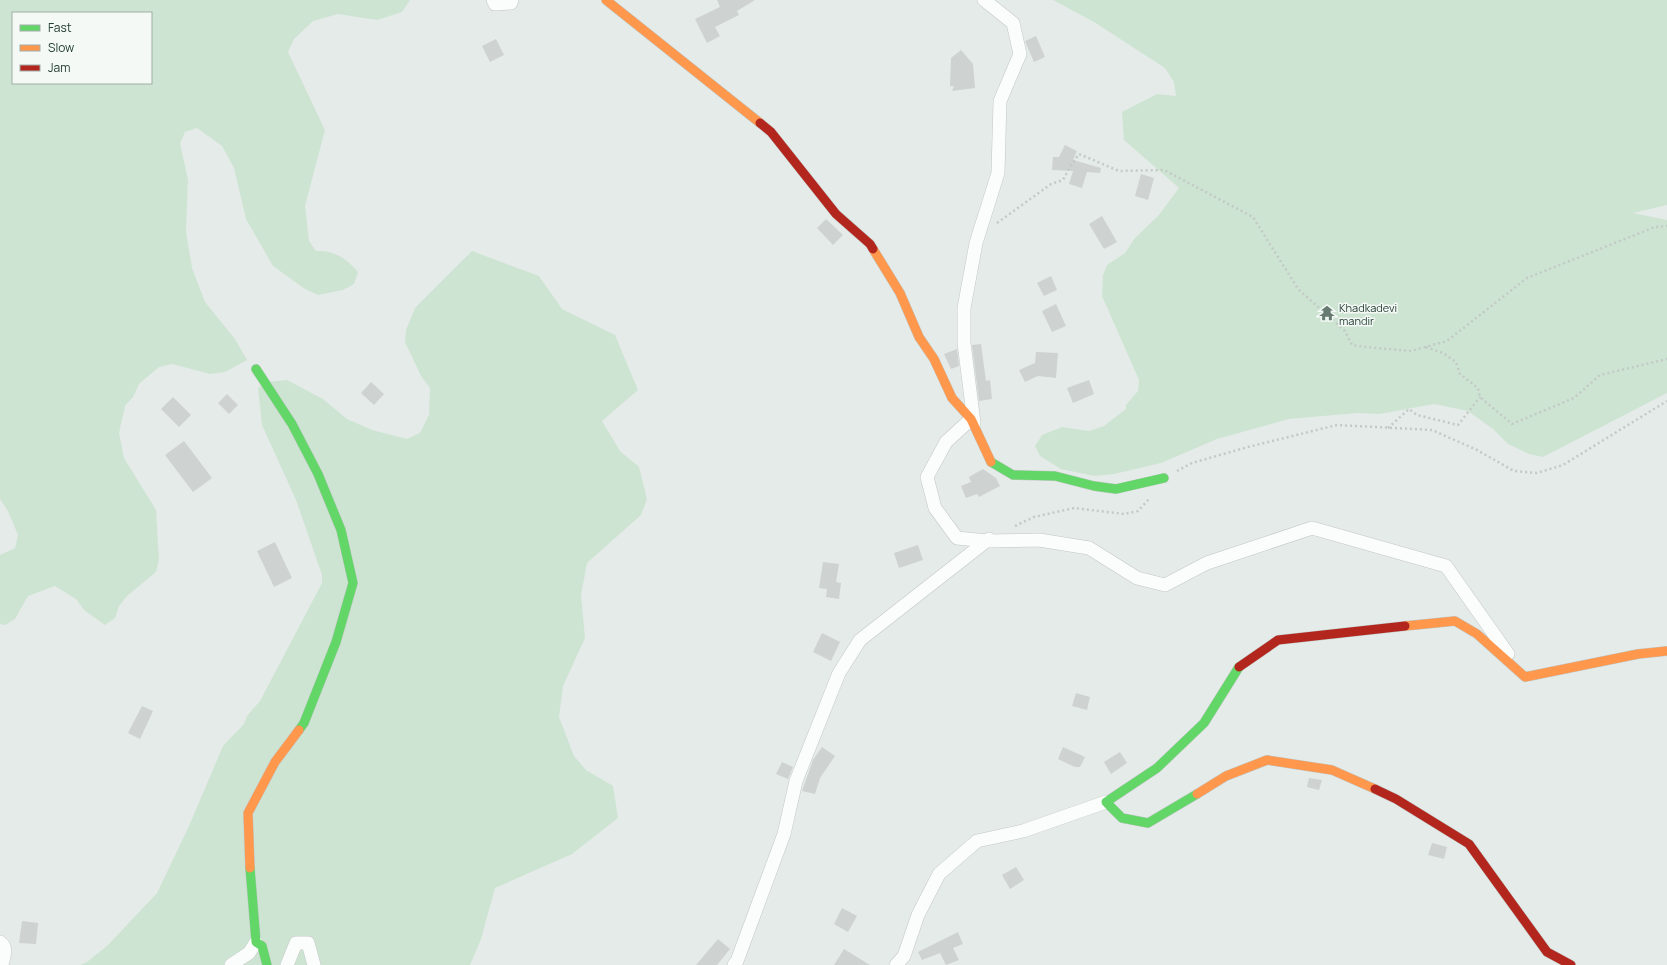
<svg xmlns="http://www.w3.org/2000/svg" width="1667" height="965" viewBox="0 0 1667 965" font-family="Manrope,sans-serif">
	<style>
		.green { fill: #cee4d3; fill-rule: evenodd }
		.building { fill: #ced3d1 }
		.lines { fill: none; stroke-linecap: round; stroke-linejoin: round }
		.street-casing { stroke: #c2c8c5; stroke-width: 14 }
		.fast-casing { stroke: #c0c8c5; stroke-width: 10 }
		.slow-casing { stroke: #c0c8c5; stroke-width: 10 }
		.jam-casing { stroke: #c0c8c5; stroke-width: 10 }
		.path { stroke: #c2cac6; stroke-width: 2.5; stroke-dasharray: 2 3; stroke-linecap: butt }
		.street { stroke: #fbfcfc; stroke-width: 13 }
		.fast { stroke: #63d668; stroke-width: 9 }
		.slow { stroke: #ff974d; stroke-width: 9 }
		.jam { stroke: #b3261e; stroke-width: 9 }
		.labels { text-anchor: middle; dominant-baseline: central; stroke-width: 3; stroke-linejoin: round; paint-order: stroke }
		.poi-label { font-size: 11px; fill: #233e34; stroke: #f4f9f6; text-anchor: start }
	</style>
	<rect width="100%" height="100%" fill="#e5ebe8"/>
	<path class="green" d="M 0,0 L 410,0 L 402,12 L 377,20 L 338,14 L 313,21 L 294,39 L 288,52 L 325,130 L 305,206 L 309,241 L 316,251 C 334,250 346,258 358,272 L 354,284 L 343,290 L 318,295 L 305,289 L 273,266 L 246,219 L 234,168 L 222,146 L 197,128 L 185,132 L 180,143 L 188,180 L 186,231 L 192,268 L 205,302 L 235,339 L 247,360 L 225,372 L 210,374 L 172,364 L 159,367 L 139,384 L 133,397 L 125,406 L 119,433 L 124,458 L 156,510 L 159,560 L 156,572 L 127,596 L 119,606 L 115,618 L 105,625 L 84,610 L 76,599 L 55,586 L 28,596 L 15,619 L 5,625 L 0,624 L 0,555 L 15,548 L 18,535 L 8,511 L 0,499 ZM 13,13 L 151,13 L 151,83 L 13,83 Z
		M 1053,0 L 1667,0 L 1667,205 L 1633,213 L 1667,220 L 1667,393 L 1543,457 L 1529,454 L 1508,444 L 1493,429 L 1468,411 L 1434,404 L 1380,414 L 1358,413 L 1289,419 L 1217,439 L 1161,463 L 1114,474 L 1094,476 L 1061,469 L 1040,456 L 1035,446 L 1042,435 L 1062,427 L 1089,431 L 1104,426 L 1126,409 L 1126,405 L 1138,391 L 1139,380 L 1102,296 L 1103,275 L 1107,265 L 1125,253 L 1135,238 L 1158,216 L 1179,188 L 1124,140 L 1122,112 L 1157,94 L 1176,96 L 1174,82 L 1165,68 L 1094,22 Z
		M 472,251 L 539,276 L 562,309 L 615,335 L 638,390 L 602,421 L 620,451 L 639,467 L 647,499 L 641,515 L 587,563 L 581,595 L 585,638 L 563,686 L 559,717 L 574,756 L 586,770 L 613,786 L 618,818 L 572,854 L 495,888 L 481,939 L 470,965 L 80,965 L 87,962 L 108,945 L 157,893 L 189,826 L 223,746 L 244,724 L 247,716 L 260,701 L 322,583 L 322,575 L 296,500 L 262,425 L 258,388 L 268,382 L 287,380 L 323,399 L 347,419 L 372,430 L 407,439 L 420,433 L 429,415 L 430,388 L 421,376 L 405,342 L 406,330 L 415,308 Z"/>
	<path class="building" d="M 717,0 L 755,0 L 737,11 L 739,15 L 715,27 L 720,36 L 707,43 L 695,19 L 720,7 Z
		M 1036,36 L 1045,57 L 1034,62 L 1025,41 Z
		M 496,39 L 504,55 L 490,62 L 482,46 Z
		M 961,50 L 973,64 L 975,88 L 952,91 L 954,86 L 950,86 L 951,58 Z
		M 1065,145 L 1077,151 L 1073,160 L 1101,168 L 1100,173 L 1087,172 L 1082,188 L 1069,184 L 1073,171 L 1052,170 L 1053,157 L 1059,157 Z
		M 1141,174 L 1154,178 L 1148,200 L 1135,196 Z
		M 1102,216 L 1117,242 L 1104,249 L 1089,224 Z
		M 826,219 L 843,235 L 833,245 L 817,228 Z
		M 1051,276 L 1057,290 L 1044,296 L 1037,283 Z
		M 1056,304 L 1066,326 L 1052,332 L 1042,311 Z
		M 981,344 L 986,381 L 990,380 L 992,399 L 979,401 L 972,345 Z
		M 957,349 L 959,366 L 951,369 L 944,354 Z
		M 1036,352 L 1058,353 L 1056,378 L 1038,376 L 1025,382 L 1019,370 L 1035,363 Z
		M 1089,380 L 1094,394 L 1073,403 L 1067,388 Z
		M 371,382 L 384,394 L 374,405 L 361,393 Z
		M 227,394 L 238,405 L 229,414 L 218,403 Z
		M 173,397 L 191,415 L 179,427 L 161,409 Z
		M 184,441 L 212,478 L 193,492 L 165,455 Z
		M 983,469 L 996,478 L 1000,486 L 979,497 L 977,494 L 966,498 L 961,486 L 971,482 L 969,477 Z
		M 275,542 L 292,578 L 274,587 L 257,551 Z
		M 918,545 L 923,560 L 899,568 L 894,553 Z
		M 823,562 L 839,564 L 836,582 L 841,583 L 839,599 L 826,597 L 827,589 L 819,588 Z
		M 822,633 L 840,642 L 831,661 L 813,652 Z
		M 1076,693 L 1090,697 L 1087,710 L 1072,706 Z
		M 142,706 L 153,711 L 140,739 L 128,733 Z
		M 822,747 L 835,756 L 820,778 L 815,794 L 802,791 L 813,760 Z
		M 1063,747 L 1085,757 L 1080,767 L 1075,767 L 1058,759 Z
		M 1120,752 L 1127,763 L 1111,774 L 1104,762 Z
		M 782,762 L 793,767 L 788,779 L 776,774 Z
		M 1309,778 L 1322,780 L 1319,790 L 1307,787 Z
		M 1432,843 L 1447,847 L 1444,859 L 1428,855 Z
		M 1016,867 L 1024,880 L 1010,889 L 1002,875 Z
		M 842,908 L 857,916 L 848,932 L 834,924 Z
		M 22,921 L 38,923 L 36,944 L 19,943 Z
		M 958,932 L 963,944 L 953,948 L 959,960 L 946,965 L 940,953 L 922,960 L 918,952 Z
		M 718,939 L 730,949 L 717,965 L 696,965 Z
		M 844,949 L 870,965 L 834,965 Z"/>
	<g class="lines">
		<defs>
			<path id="street" d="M 493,0 L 495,4 L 511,3 L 512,0
				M 971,419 L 946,442 L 927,477 L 935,508 L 957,538 L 987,541 L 1039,540 L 1089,548 L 1137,578 L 1165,585 L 1207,563 L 1312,528 L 1446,566 L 1508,654
				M 974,423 L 964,343 L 964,308 L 976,243 L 998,173 L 1000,101 L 1020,54 L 1013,23 L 984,0
				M 0,942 C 8,948 4,956 2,965
				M 231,965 L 249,953 L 256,942
				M 287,965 L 296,943 L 308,943 L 314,965
				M 734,965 L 737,961 L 784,834 L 796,781 L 839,673 L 860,640 L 989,539
				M 896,965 L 904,956 L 918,915 L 939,874 L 977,841 L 1023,831 L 1106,802"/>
			<path id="fast" d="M 256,369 L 292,424 L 318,474 L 341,530 L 353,583 L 336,642 L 304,723 L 299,730
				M 991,462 L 1013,475 L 1055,476 L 1094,486 L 1116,489 L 1164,478
				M 1197,794 L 1148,823 L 1122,818 L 1106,802 L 1157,768 L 1204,723 L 1239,667
				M 250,868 L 256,942 L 262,946 L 267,965"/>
			<path id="slow" d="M 606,0 L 760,123
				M 873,249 L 900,293 L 919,337 L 934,359 L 952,398 L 971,419 L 991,462
				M 1405,626 L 1455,621 L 1477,634 L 1525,677 L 1638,654 L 1667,651
				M 1197,794 L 1226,776 L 1267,760 L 1332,770 L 1375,789
				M 250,868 L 248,813 L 275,762 L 299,730"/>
			<path id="jam" d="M 760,123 L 771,132 L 836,214 L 870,244 L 873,249
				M 1239,667 L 1278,640 L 1405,626
				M 1375,789 L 1396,799 L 1469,844 L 1547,952 L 1571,965"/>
		</defs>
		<use href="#street" class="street-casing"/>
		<use href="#fast" class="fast-casing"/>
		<use href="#slow" class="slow-casing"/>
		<use href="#jam" class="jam-casing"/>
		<path class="path" d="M 997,223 L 1051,184 L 1063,180 L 1071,165 L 1079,154 L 1119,171 L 1164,170 L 1253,217 L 1298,289 L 1345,331 L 1352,345 L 1365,347 L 1411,351 L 1447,341 L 1527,278 L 1655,227 L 1667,226
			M 1426,347 L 1443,353 L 1456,362 L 1460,374 L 1478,388 L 1480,397 L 1512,424 L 1574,398 L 1600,375 L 1667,359
			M 1388,428 L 1409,409 L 1417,415 L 1458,425 L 1480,397
			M 1177,471 L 1192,463 L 1248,447 L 1337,425 L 1432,430 L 1477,450 L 1514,471 L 1537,473 L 1563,465 L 1667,401
			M 1015,526 L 1034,517 L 1074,508 L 1124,514 L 1138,511 L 1149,499"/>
		<use href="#street" class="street"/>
		<use href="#fast" class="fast"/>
		<use href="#slow" class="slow"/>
		<use href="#jam" class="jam"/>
	</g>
	<defs>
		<symbol id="temple-bare" viewBox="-9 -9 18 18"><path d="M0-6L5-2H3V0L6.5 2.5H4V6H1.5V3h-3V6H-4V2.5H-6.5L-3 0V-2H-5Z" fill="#677b73" stroke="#f4f9f6" stroke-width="2.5" paint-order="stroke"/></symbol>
	</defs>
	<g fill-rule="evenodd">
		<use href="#temple-bare" x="1316" y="302" width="22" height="22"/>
	</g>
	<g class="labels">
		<g class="poi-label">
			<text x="1339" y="307">Khadkadevi<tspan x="1339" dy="13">mandir</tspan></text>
		</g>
	</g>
	<rect x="12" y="12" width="140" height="72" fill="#f4f9f6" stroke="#a0aea8"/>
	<rect x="20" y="25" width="20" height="6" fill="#63d668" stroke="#a0aea8"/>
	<text x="48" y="32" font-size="12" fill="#233e34">Fast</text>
	<rect x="20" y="45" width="20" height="6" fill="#ff974d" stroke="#a0aea8"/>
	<text x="48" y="52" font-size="12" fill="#233e34">Slow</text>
	<rect x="20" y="65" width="20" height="6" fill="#b3261e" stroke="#a0aea8"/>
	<text x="48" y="72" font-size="12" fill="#233e34">Jam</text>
</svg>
